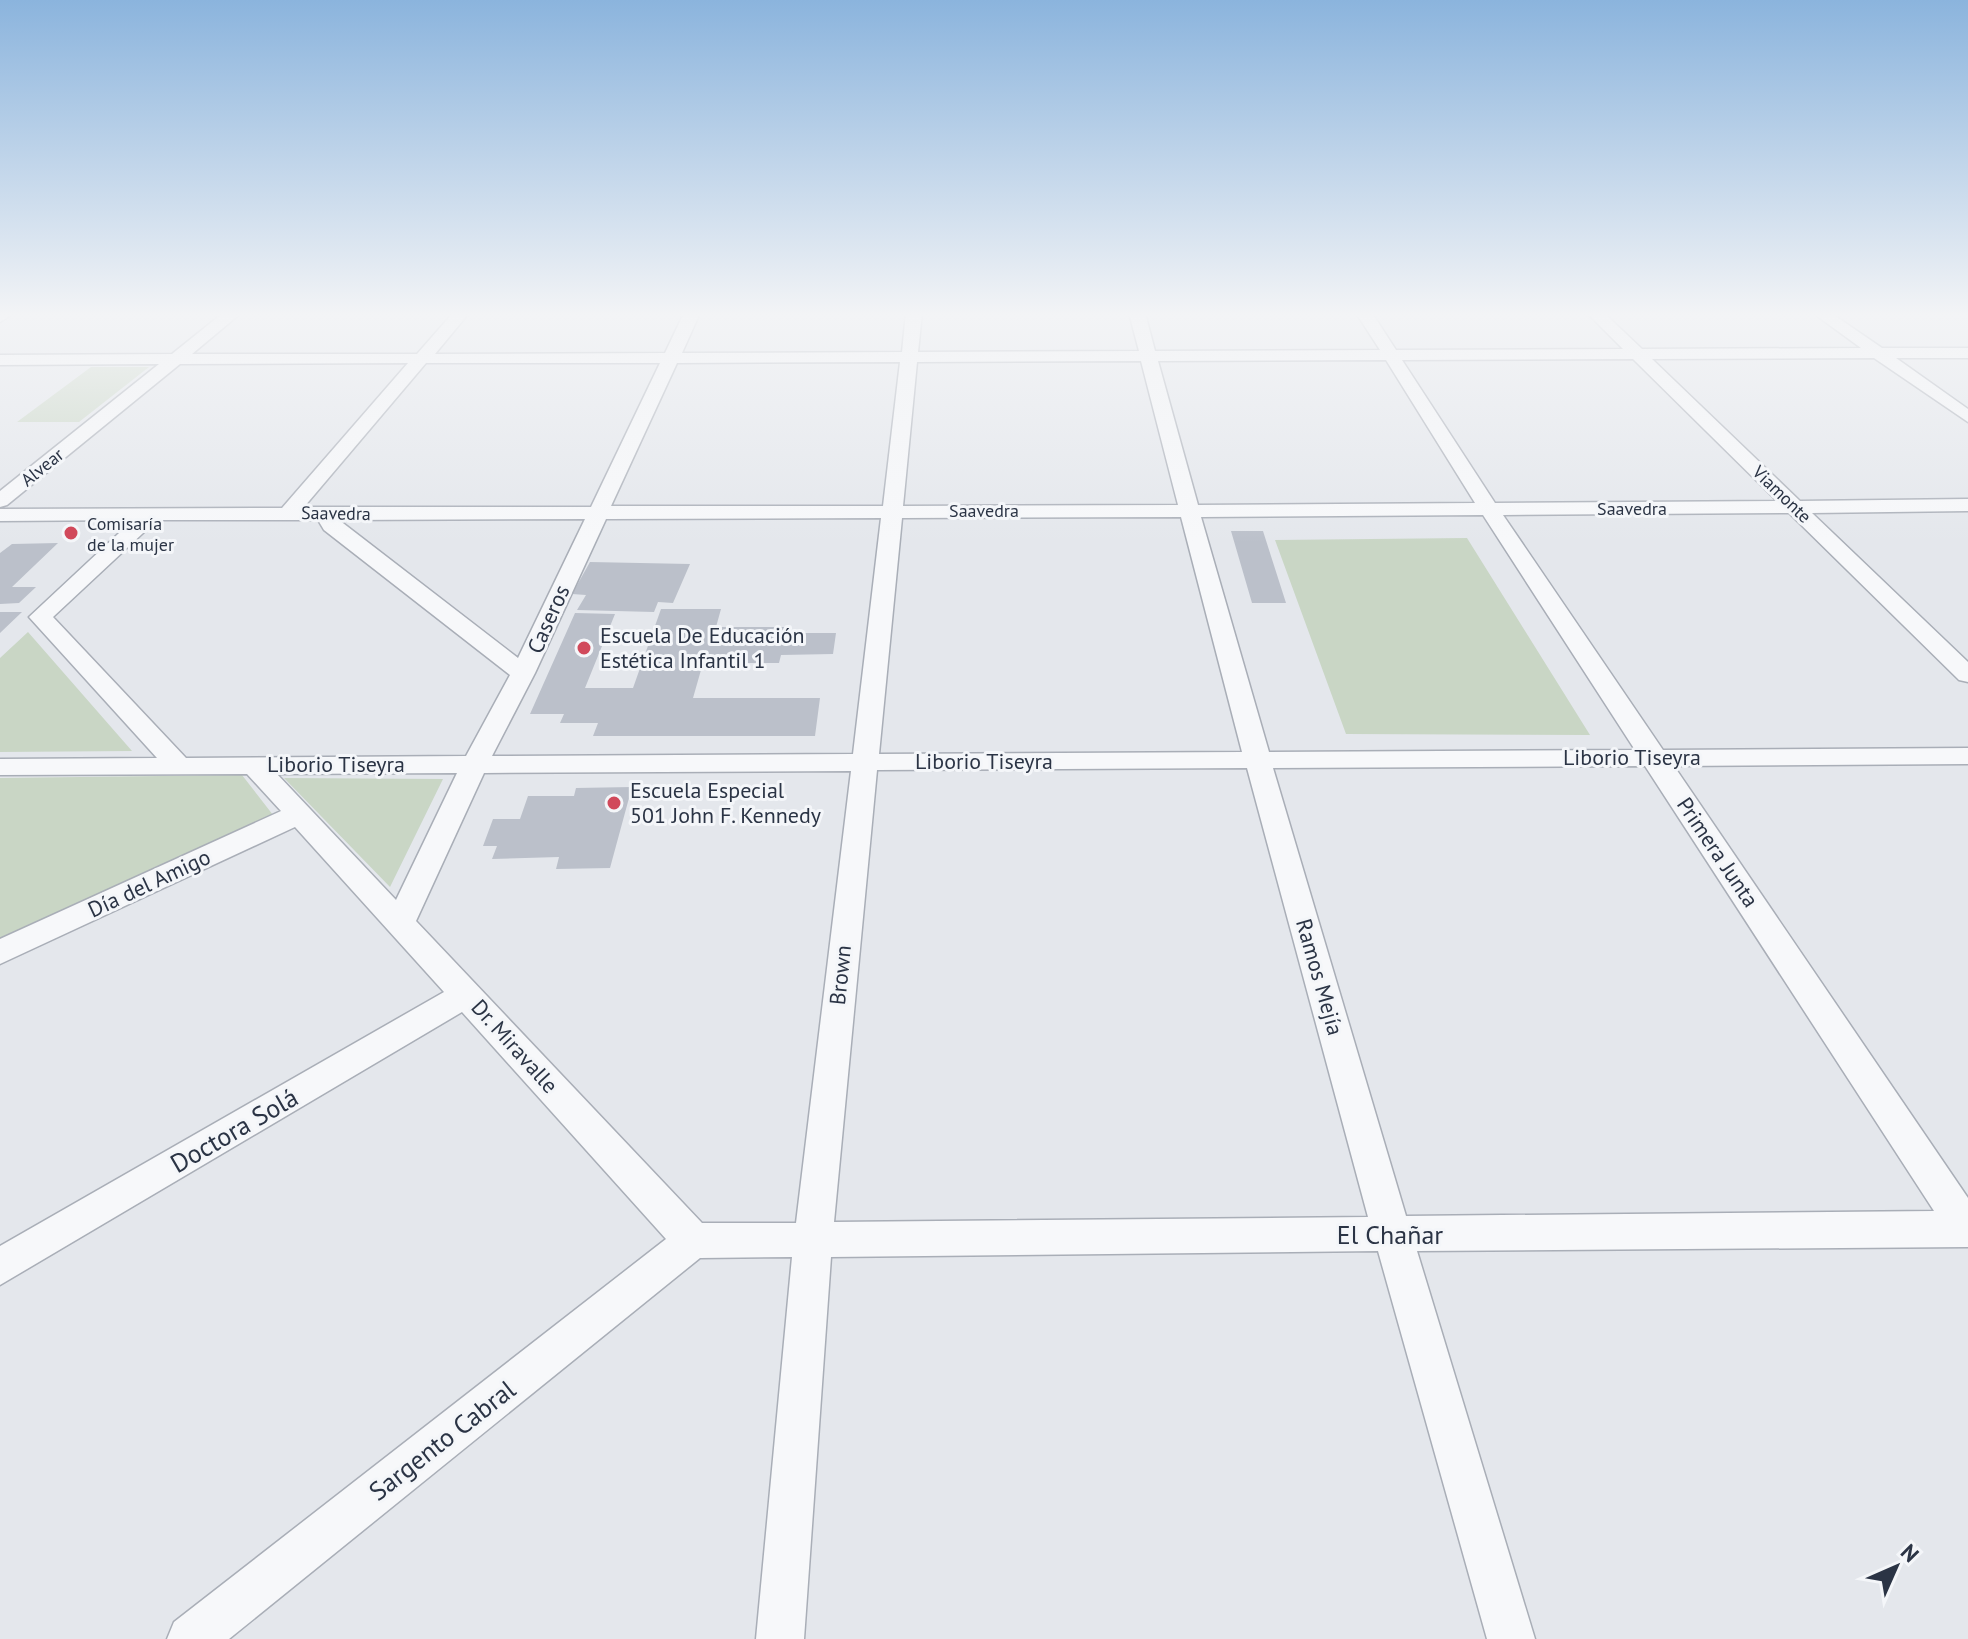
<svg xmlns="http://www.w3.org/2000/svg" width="1968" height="1639" viewBox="0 0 1968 1639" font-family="'PT Sans',sans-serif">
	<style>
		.green { fill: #c9d6c5 }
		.building { fill: #bbc0ca }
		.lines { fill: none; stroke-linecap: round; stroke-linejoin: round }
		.minor-casing { stroke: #a9aeb7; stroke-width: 3 }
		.minor { fill: #f7f8fa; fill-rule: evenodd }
		.poi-dot { fill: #d1495b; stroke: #f4f6f9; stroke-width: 3 }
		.labels { text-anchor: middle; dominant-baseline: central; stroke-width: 6; stroke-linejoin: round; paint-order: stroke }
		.far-street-label { font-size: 18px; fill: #2b3445; stroke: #f4f6f9 }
		.far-poi-label { font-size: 18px; fill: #2b3445; stroke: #f4f6f9; text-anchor: start }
		.street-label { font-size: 22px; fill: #2b3445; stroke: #f4f6f9 }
		.poi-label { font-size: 22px; fill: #2b3445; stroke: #f4f6f9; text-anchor: start }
		.near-street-label { font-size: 26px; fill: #2b3445; stroke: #f4f6f9 }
	</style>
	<rect width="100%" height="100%" fill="#e4e7ec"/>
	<path class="green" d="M 91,367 L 149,367 L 79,422 L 17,422 Z
		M 1467,538 L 1590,735 L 1346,734 L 1275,540 Z
		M 28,632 L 132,751 L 0,752 L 0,658 Z
		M 242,775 L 273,815 L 0,942 L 0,778 Z
		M 284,778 L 443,779 L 390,887 Z"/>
	<path class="building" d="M 1231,531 L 1263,531 L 1286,603 L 1252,603 Z
		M 58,543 L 12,587 L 36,587 L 19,603 L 0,604 L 0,553 L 12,544 Z
		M 590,562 L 690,564 L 673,603 L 658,602 L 654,612 L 577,610 L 586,595 L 572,594 Z
		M 661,609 L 721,609 L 716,627 L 790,627 L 789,633 L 836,633 L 833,654 L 781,655 L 779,663 L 703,663 L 693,698 L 820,698 L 815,736 L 593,736 L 598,723 L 560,723 L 564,714 L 530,714 L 575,613 L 615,614 L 585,688 L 633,688 Z
		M 0,612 L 22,612 L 0,633 Z
		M 632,787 L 610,868 L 556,869 L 559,857 L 492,859 L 497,846 L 483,846 L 493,819 L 520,819 L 528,796 L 574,796 L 576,788 Z"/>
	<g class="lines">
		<defs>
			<path id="minor" d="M 0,313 L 14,313 L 0,322 Z
				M 223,313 L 241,313 L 192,354 L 417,354 L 453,313 L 469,313 L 435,354 L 665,353 L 684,313 L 700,313 L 682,353 L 902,352 L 906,313 L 922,313 L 918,352 L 1139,351 L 1129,313 L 1145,313 L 1155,351 L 1380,350 L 1356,313 L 1372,313 L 1396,350 L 1623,349 L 1587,313 L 1604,313 L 1642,349 L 1861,348 L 1813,313 L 1831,313 L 1882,348 L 1968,348 L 1968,358 L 1896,358 L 1968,409 L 1968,422 L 1874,358 L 1652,359 L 1800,501 L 1968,499 L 1968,511 L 1812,513 L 1968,662 L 1968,682 L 1959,680 L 1789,513 L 1503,515 L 1663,750 L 1968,748 L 1968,764 L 1674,766 L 1968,1198 L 1968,1247 L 1417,1251 L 1535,1639 L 1487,1639 L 1378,1251 L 831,1257 L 804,1639 L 756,1639 L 792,1257 L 700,1258 L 229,1639 L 167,1639 L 174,1622 L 666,1239 L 462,1012 L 0,1285 L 0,1246 L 444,992 L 295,827 L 0,964 L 0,939 L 281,811 L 247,774 L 0,775 L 0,759 L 157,758 L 29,617 L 133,520 L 0,521 L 0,509 L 282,508 L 408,363 L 180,364 L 7,505 L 0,507 L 0,491 L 159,364 L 0,365 L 0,355 L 172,354 ZM 1633,359 L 1777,501 L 1495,503 L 1402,360 ZM 1386,360 L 1475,503 L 1198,505 L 1158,361 ZM 1141,361 L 1178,505 L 903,506 L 917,362 ZM 900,362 L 883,506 L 611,506 L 677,363 ZM 426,363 L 660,363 L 591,507 L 304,507 ZM 1483,515 L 1635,750 L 1269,752 L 1201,517 ZM 1181,517 L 1242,752 L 879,754 L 902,518 ZM 881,518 L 853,754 L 492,756 L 535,673 L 606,519 ZM 585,519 L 518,658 L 339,520 ZM 157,520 L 318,520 L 324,530 L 510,675 L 466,756 L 186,758 L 53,617 ZM 1645,766 L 1934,1211 L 1406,1216 L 1273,768 ZM 1247,768 L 1368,1217 L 834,1222 L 877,770 ZM 851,771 L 796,1223 L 702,1223 L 416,921 L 484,773 ZM 457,773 L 396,900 L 277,774 Z"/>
		</defs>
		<use href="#minor" class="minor-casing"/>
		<use href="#minor" class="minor"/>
	</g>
	<linearGradient id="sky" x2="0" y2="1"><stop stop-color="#8bb4dd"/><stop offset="0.58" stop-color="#f3f4f6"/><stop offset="1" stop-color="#f3f4f6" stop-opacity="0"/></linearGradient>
	<rect width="1968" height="543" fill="url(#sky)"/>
	<g class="poi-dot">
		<circle cx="71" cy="533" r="8"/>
		<circle cx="584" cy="648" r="8"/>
		<circle cx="614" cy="803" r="8"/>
	</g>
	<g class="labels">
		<g class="far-street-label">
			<text transform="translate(42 467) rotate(-39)">Alvear</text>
			<text transform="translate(1782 494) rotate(44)">Viamonte</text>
			<text x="1632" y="508">Saavedra</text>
			<text x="984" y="510">Saavedra</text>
			<text transform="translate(336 513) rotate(1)">Saavedra</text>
		</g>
		<g class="far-poi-label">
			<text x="87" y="523">Comisaría<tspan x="87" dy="21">de la mujer</tspan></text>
		</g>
		<g class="street-label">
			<text transform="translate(548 619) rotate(-66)">Caseros</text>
			<text x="1632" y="757">Liborio Tiseyra</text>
			<text x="984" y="761">Liborio Tiseyra</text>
			<text x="336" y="764">Liborio Tiseyra</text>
			<text transform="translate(1718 852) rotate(56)">Primera Junta</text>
			<text transform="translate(149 883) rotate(-25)">Día del Amigo</text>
			<text transform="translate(840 975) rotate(-84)">Brown</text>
			<text transform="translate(1320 977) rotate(74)">Ramos Mejía</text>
			<text transform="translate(515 1046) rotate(48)">Dr. Miravalle</text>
		</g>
		<g class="poi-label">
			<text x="600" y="635">Escuela De Educación<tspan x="600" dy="25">Estética Infantil 1</tspan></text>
			<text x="630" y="790">Escuela Especial<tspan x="630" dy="25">501 John F. Kennedy</tspan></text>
		</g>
		<g class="near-street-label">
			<text transform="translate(234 1130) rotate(-30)">Doctora Solá</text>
			<text x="1390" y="1234">El Chañar</text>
			<text transform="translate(442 1440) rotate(-38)">Sargento Cabral</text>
		</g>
	</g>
	<g transform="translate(1896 1567) rotate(45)" stroke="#f4f6f9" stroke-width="6" paint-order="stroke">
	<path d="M0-6L14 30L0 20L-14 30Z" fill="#2b3445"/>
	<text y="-12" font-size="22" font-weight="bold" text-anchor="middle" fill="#2b3445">N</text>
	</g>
</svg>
